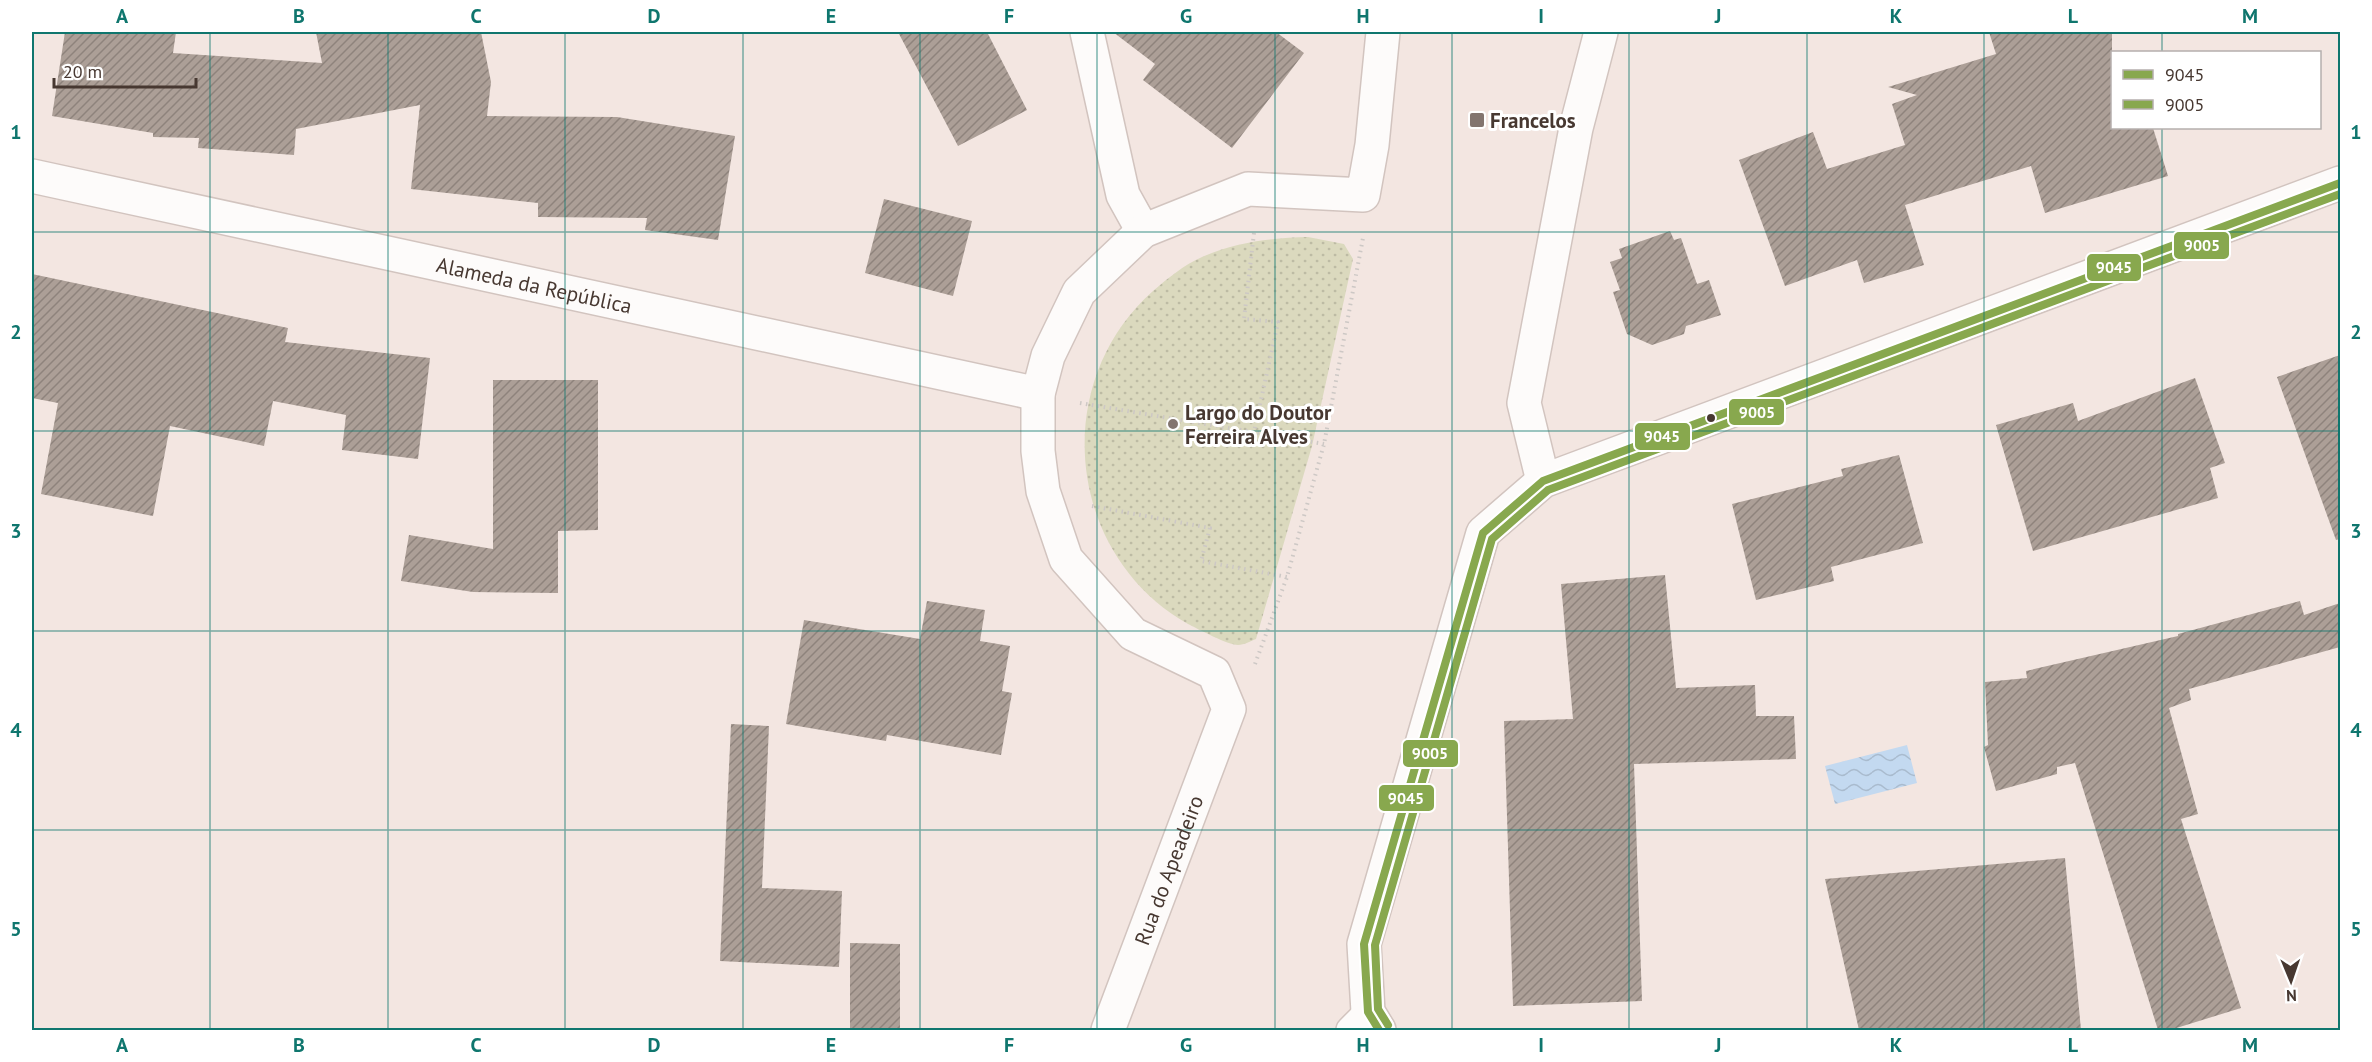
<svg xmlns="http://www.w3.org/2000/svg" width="2372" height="1062" viewBox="0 0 2372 1062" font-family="'PT Sans',sans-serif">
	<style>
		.park { fill: url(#park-dots) }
		.water { fill: url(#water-waves) }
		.building { fill: url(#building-hatch) }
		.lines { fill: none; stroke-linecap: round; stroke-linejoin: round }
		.service-casing { stroke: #d2c4bf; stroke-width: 30 }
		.minor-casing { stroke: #d2c4bf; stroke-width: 36 }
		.tertiary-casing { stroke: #d2c4bf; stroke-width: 36 }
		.secondary-casing { stroke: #d2c4bf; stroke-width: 36 }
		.path { stroke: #cdc8c5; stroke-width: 4; stroke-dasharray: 1.5 4.5; stroke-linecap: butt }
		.service { stroke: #fdfbfa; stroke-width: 27 }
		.minor { stroke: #fdfbfa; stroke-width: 33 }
		.tertiary { stroke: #fdfbfa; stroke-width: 33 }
		.secondary { stroke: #fdfbfa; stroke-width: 33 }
		.bus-1-casing { stroke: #fff; stroke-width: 12 }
		.bus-2-casing { stroke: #fff; stroke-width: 12 }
		.bus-1 { stroke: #88a84e; stroke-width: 8 }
		.bus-2 { stroke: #88a84e; stroke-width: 8 }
		.grid { fill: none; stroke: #0f766e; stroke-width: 1.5; stroke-opacity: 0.55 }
		.poi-dot { fill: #83756f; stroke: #fff; stroke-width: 2 }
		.bus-dot { fill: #473831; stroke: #fff; stroke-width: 2 }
		.labels { text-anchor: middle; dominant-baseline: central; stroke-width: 6; stroke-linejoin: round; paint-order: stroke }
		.poi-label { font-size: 21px; font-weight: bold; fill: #473831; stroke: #fff; text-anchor: start }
		.street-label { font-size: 21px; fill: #473831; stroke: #fff }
		.line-badge { stroke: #fff; stroke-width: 2 }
		.badge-label { font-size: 16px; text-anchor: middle; font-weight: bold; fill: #fff }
		.neatline { fill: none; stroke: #0f766e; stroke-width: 2 }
		.grid-label { font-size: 20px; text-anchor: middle; font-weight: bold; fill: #0f766e }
	</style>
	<defs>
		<pattern id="park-dots" width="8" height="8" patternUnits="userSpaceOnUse" patternTransform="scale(1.5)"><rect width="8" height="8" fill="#dbd9be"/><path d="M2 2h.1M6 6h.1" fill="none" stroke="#bdbba4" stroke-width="1.8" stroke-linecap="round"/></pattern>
		<pattern id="water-waves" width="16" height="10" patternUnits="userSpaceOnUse" patternTransform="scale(1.5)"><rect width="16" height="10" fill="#c3d9f0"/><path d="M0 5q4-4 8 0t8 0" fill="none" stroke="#a9bbce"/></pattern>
		<pattern id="building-hatch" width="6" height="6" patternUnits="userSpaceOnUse" patternTransform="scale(1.5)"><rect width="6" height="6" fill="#ac9f97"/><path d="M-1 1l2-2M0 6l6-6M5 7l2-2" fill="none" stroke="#8e837c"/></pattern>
	</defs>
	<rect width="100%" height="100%" fill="#f3e6e1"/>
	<path class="park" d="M 1308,237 L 1344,244 L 1353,259 L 1312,446 L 1256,639 C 1251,641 1244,645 1238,645 C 1228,645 1198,629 1188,624 C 1066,555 1049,383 1153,291 C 1168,278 1184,265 1202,257 C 1236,242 1271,238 1308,237 Z"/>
	<path class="water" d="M 1907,745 L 1917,783 L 1835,804 L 1825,766 Z"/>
	<path class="building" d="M 65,32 L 176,32 L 173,53 L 322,63 L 316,32 L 481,32 L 491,82 L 487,116 L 617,117 L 735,136 L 718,240 L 645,230 L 647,218 L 538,217 L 538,203 L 411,189 L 420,105 L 296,129 L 294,155 L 198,148 L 199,138 L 153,137 L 153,133 L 52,116 Z
		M 898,32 L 987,32 L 1027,110 L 958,146 Z
		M 1113,32 L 1276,32 L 1304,53 L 1232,148 L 1143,80 L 1155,64 Z
		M 1989,32 L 2112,32 L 2112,128 L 2153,128 L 2168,176 L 2045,213 L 2031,166 L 1905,205 L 1924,265 L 1864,283 L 1857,260 L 1785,286 L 1739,160 L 1813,132 L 1827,169 L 1905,145 L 1892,104 L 1917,95 L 1888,87 L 1996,54 Z
		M 884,199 L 972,221 L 953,296 L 865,273 Z
		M 1670,231 L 1674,240 L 1681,238 L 1697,284 L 1709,280 L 1721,315 L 1686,326 L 1684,334 L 1652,345 L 1627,334 L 1613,292 L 1620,290 L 1610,262 L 1622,258 L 1619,249 Z
		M 32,274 L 288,328 L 285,342 L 430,358 L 418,459 L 342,450 L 346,415 L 273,401 L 264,446 L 170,426 L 153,516 L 41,494 L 58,403 L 32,398 Z
		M 2340,355 L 2340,539 L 2336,540 L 2277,377 Z
		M 2195,378 L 2225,463 L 2210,468 L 2218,498 L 2033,551 L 1996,425 L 2073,403 L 2078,421 Z
		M 493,380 L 598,380 L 598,530 L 558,531 L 558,593 L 473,592 L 401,581 L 409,535 L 493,549 Z
		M 1899,455 L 1923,543 L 1831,567 L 1834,581 L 1756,600 L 1732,504 L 1843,476 L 1841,469 Z
		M 1665,575 L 1676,688 L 1755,685 L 1756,716 L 1794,716 L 1796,759 L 1634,764 L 1642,1001 L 1513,1006 L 1504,721 L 1573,719 L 1561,584 Z
		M 927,601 L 985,610 L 980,641 L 1010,646 L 1002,691 L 1012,693 L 1001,755 L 887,735 L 886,741 L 786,724 L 804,620 L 920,639 Z
		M 2300,601 L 2304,615 L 2340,603 L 2340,647 L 2189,689 L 2191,700 L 2169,708 L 2198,814 L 2181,819 L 2241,1008 L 2170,1030 L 2158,1030 L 2075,763 L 2057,767 L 2057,774 L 1996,791 L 1984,747 L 1988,745 L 1985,682 L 2027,678 L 2026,671 L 2178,636 L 2178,634 Z
		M 731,724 L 769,726 L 762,888 L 842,891 L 839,967 L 720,961 Z
		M 2065,858 L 2081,1030 L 1859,1030 L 1825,879 Z
		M 850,943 L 900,944 L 900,1030 L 850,1030 Z"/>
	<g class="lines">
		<defs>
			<path id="service" d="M 1350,1030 L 1368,1012"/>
			<g id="minor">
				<path d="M 1087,32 L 1123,195 L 1143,231"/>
				<path d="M 1543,481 L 1524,403 L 1576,128 L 1601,32"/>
				<path id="s1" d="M 1108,1030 L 1229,709 L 1214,673 L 1133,634 L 1066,559 L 1043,491 L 1038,451 L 1038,394 L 1048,356 L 1079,292 L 1143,231 L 1248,189 L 1363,195 L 1372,145 L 1383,32"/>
			</g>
			<g id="tertiary">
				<path id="s2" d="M 32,176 L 1038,394"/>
			</g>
			<path id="secondary" d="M 1379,1030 L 1368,1012 L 1364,944 L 1483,533 L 1543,481 L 2340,183"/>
		</defs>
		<use href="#service" class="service-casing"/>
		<use href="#minor" class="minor-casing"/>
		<use href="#tertiary" class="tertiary-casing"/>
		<use href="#secondary" class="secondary-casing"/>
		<path class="path" d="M 1254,233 L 1244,319 L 1278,322 L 1254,432
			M 1080,403 L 1324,444
			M 1092,506 L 1210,528 L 1201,561 L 1287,577
			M 1255,664 L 1287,577 L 1324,444 L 1363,238"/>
		<use href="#service" class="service"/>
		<use href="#minor" class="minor"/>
		<use href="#tertiary" class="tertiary"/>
		<use href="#secondary" class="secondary"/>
		<defs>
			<path id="bus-1" d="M 1379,1030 L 1368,1012 L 1364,944 L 1483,533 L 1543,481 L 2340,183"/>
			<path id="bus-2" d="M 1388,1025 L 1378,1009 L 1375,945 L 1492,539 L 1548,490 L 2340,194"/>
		</defs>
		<use href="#bus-1" class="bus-1-casing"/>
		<use href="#bus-2" class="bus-2-casing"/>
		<use href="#bus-1" class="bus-1"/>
		<use href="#bus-2" class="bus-2"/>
	</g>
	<path class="grid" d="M 210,32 L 210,1030M 388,32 L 388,1030M 565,32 L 565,1030M 743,32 L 743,1030M 920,32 L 920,1030M 1097,32 L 1097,1030M 1275,32 L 1275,1030M 1452,32 L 1452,1030M 1629,32 L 1629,1030M 1807,32 L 1807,1030M 1984,32 L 1984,1030M 2162,32 L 2162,52M 2162,128 L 2162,1030M 32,232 L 2340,232M 32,431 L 2340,431M 32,631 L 2340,631M 32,830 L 2340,830"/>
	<g class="poi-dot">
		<rect x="1469" y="112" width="16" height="16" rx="3"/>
		<circle cx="1173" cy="424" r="6"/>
	</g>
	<circle class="bus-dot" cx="1711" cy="418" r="5"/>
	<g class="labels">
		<g class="poi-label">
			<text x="1490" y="120">Francelos</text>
			<text x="1185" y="412">Largo do Doutor<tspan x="1185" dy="24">Ferreira Alves</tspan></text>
		</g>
		<g class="street-label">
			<text stroke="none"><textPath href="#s2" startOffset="514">Alameda da República</textPath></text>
			<text stroke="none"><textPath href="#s1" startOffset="171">Rua do Apeadeiro</textPath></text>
		</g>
	</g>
	<g class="line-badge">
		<rect x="2173" y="231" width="57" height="29" rx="6" fill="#88a84e"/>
		<rect x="2086" y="253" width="56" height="29" rx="6" fill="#88a84e"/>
		<rect x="1728" y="398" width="57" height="28" rx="6" fill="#88a84e"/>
		<rect x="1634" y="422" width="57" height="29" rx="6" fill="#88a84e"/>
		<rect x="1402" y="739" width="57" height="29" rx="6" fill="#88a84e"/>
		<rect x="1378" y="784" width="57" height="28" rx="6" fill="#88a84e"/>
	</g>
	<g class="badge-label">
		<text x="2202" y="251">9005</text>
		<text x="2114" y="273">9045</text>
		<text x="1757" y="418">9005</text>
		<text x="1662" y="442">9045</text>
		<text x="1430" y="759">9005</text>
		<text x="1406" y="804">9045</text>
	</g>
	<rect width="2372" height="1062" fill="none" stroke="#ffffff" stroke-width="66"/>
	<rect x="2111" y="51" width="210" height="78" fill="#ffffff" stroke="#b5afad" stroke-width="1.5"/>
	<rect x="2123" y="70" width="30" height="9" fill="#88a84e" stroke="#b5afad" stroke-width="1.5"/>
	<text x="2165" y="81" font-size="18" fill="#473831">9045</text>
	<rect x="2123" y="100" width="30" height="9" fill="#88a84e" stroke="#b5afad" stroke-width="1.5"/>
	<text x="2165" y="111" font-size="18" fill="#473831">9005</text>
	<g transform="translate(2291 981) rotate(178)" stroke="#ffffff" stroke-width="4.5" paint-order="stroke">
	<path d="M0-4.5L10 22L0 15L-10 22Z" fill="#473831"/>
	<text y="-9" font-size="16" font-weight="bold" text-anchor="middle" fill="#473831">N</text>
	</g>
	<path d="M54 78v9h142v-9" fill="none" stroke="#473831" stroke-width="3"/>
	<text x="63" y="78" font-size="18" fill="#473831" stroke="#ffffff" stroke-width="4.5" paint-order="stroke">20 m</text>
	<rect x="33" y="33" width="2306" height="996" class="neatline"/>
	<g class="grid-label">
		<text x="122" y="23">A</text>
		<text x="299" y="23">B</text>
		<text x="476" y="23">C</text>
		<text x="654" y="23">D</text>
		<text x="831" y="23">E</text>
		<text x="1009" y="23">F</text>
		<text x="1186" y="23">G</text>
		<text x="1363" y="23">H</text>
		<text x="1541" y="23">I</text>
		<text x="1718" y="23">J</text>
		<text x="1896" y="23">K</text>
		<text x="2073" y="23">L</text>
		<text x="2250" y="23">M</text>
		<text x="16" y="139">1</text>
		<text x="2356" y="139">1</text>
		<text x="16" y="339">2</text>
		<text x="2356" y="339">2</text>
		<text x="16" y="538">3</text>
		<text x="2356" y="538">3</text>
		<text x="16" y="737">4</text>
		<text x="2356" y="737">4</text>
		<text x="16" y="936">5</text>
		<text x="2356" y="936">5</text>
		<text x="122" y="1052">A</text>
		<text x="299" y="1052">B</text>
		<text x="476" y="1052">C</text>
		<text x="654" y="1052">D</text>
		<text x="831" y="1052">E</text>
		<text x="1009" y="1052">F</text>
		<text x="1186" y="1052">G</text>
		<text x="1363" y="1052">H</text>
		<text x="1541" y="1052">I</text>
		<text x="1718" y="1052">J</text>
		<text x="1896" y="1052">K</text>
		<text x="2073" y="1052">L</text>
		<text x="2250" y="1052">M</text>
	</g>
</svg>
